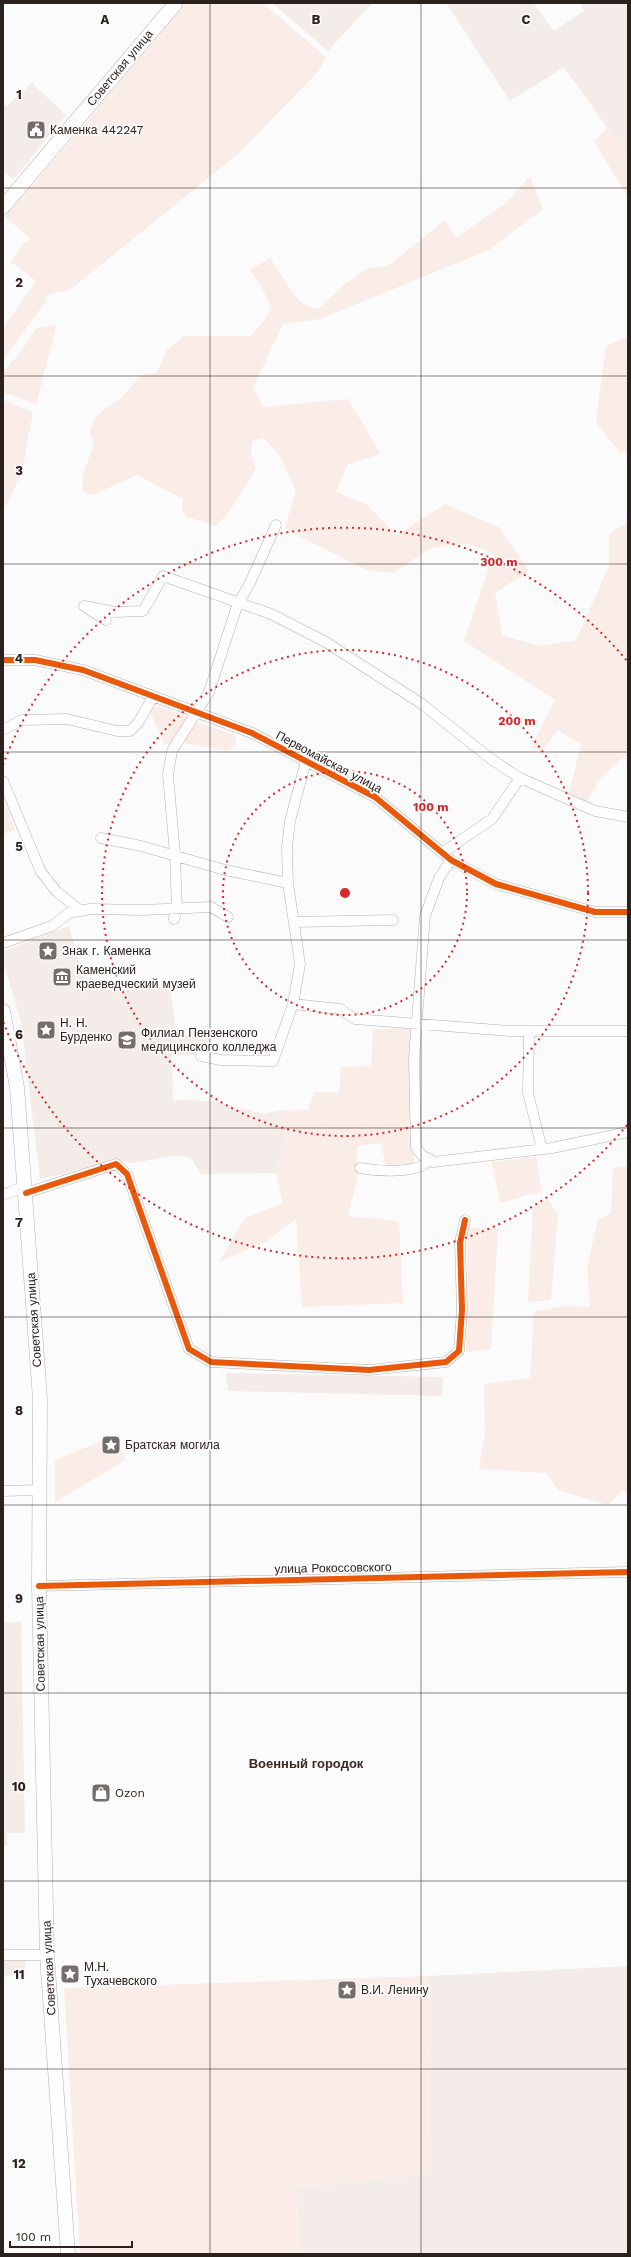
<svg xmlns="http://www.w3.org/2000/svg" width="631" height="2257" viewBox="0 0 631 2257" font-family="'Work Sans',sans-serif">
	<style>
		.built { fill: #f4ece9 }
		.green { fill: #faece7 }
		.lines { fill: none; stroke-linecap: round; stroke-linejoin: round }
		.street-casing { stroke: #b6b2b0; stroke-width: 11 }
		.secondary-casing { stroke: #b6b2b0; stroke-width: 15 }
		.street { stroke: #fefefe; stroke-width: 10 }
		.secondary { stroke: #fefefe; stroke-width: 14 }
		.cycleway-casing { stroke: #fbfbfb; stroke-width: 8 }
		.cycleway { stroke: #e8590c; stroke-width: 6 }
		.grid { fill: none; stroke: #2b211d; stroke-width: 1; stroke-opacity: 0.55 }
		.ring { fill: none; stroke: #d62828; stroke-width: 2; stroke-dasharray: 2 4 }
		.labels { text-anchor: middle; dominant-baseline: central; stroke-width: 3.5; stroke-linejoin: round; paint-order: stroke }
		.street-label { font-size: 12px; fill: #2b211d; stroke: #fbfbfb }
		.poi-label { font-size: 12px; fill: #2b211d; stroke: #fbfbfb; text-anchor: start }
		.neighbourhood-label { font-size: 13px; font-weight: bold; fill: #3e2922; stroke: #fbfbfb }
		.grid-label { font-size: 13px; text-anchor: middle; font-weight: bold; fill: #2b211d; stroke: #fbfbfb; stroke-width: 3.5; stroke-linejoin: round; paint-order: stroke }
		.centre { fill: #d62828; stroke: #fbfbfb; stroke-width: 2 }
		.ring-label { font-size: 12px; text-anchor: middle; font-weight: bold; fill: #d62828; stroke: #fbfbfb; stroke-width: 3.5; stroke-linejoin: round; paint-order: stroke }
	</style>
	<rect width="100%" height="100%" fill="#fbfbfb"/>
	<path class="built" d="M 272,3 L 372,3 L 328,51 Z
		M 446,3 L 533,3 L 554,31 L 584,11 L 579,3 L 628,3 L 628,157 L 564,67 L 510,101 Z
		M 32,83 L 66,115 L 13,180 L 3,170 L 3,103 L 7,106 Z
		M 69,926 L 87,990 L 170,986 L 177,1036 L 209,1033 L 212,1054 L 172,1056 L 173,1100 L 214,1101 L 263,1114 L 278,1111 L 285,1140 L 276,1173 L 201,1174 L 191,1158 L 178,1155 L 133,1163 L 116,1162 L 40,1179 L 21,1022 L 3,961 L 3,951 Z
		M 226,1373 L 443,1377 L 442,1396 L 228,1391 Z
		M 21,1621 L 25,1833 L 7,1833 L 7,1846 L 3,1846 L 3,1623 Z
		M 25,1958 L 26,1973 L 3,1977 L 3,1959 Z
		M 628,1966 L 628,2254 L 300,2254 L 296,2189 L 430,2173 L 429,1976 Z"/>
	<path class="green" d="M 186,3 L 263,3 L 326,57 L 318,72 L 238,154 L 71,289 L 46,295 L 46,301 L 3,360 L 3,328 L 36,281 L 11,262 L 23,244 L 31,239 L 4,216 L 37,180 Z
		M 607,128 L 628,157 L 628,198 L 594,141 Z
		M 530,176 L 543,209 L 489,250 L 320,319 L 283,324 L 253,387 L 263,407 L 348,399 L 381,454 L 348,464 L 336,492 L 366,504 L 397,535 L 445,504 L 500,528 L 529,571 L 495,593 L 502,635 L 540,646 L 576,640 L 609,566 L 609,534 L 628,522 L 628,753 L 601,778 L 587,802 L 569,793 L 581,744 L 558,730 L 542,751 L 531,748 L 555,700 L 464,641 L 494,553 L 466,543 L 431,548 L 393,573 L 367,570 L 289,531 L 285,527 L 296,491 L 281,458 L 264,438 L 253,441 L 251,452 L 256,469 L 229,512 L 216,526 L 187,517 L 182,510 L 183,499 L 137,475 L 93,495 L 82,491 L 83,474 L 94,444 L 90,431 L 95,418 L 108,406 L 119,400 L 142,375 L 157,373 L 166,351 L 184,336 L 251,336 L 266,318 L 271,307 L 261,286 L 250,270 L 270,258 L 295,296 L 303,304 L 318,309 L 344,285 L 368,268 L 388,266 L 445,220 L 456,238 L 506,203 Z
		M 57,324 L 36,404 L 3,392 L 3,371 L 19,354 L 37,328 Z
		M 628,336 L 628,450 L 620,453 L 596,422 L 606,346 Z
		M 3,400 L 33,412 L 22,471 L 7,505 L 3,506 Z
		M 156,706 L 190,717 L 171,746 L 163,742 L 150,711 Z
		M 197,722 L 236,735 L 236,745 L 228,751 L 183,743 Z
		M 3,798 L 15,830 L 3,834 Z
		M 412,1028 L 414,1165 L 386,1168 L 381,1143 L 357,1146 L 357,1181 L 348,1216 L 399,1221 L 403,1303 L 302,1307 L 296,1219 L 267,1241 L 219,1262 L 245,1218 L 283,1203 L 276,1173 L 285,1140 L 278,1111 L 308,1110 L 314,1092 L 339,1093 L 341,1067 L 371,1066 L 373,1029 Z
		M 536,1157 L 542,1191 L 500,1203 L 492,1162 Z
		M 628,1165 L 628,1492 L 622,1491 L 608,1505 L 558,1490 L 546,1473 L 479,1469 L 485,1432 L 484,1384 L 530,1378 L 534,1311 L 565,1306 L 590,1307 L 587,1268 L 598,1220 L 611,1213 L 613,1168 Z
		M 548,1200 L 558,1214 L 551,1300 L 528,1302 L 533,1206 Z
		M 468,1228 L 498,1228 L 491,1349 L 466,1352 Z
		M 114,1436 L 126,1460 L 55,1502 L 55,1460 Z
		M 429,1976 L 430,2173 L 296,2189 L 300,2254 L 80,2254 L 64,1988 Z"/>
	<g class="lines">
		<defs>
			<path id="street" d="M 106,620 L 84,606 L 115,612 L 143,611 L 163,576 L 271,614 L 324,641 L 422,704 L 491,759 L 520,778 L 595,811 L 628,817
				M 3,660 L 35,660 L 83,670 L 252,733 L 375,797 L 451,860 L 496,884 L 595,912 L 628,912
				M 3,730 L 22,720 L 67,719 L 117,731 L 130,731 L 138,723 L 153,697
				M 3,781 L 41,872 L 57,892 L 81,911
				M 101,838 L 141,846 L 225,870 L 288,883
				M 442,853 L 492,819 L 520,778
				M 451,860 L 439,878 L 425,916 L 414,1058 L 416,1148 L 422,1155 L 433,1162 L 552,1148 L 628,1132
				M 174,919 L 177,909 L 175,854 L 168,775 L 172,751 L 209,692 L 238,603 L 249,585 L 276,525
				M 294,922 L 393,920
				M 3,943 L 52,926 L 69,913 L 90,909 L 143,910 L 211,907 L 228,917
				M 293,1004 L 340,1009 L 355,1019 L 510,1031 L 628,1031
				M 529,1032 L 528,1093 L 542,1149
				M 201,1056 L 221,1060 L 273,1061 L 293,1004 L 300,964 L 288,883 L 287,847 L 290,821 L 306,761
				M 360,1168 C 377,1171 419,1175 430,1159
				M 26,1193 L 116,1164 L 127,1174 L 189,1349 L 211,1362 L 369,1370 L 446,1362 L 459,1351 L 462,1310 L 460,1243 L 465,1220
				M 3,1195 L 25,1186
				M 3,1491 L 40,1490
				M 39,1586 L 628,1572
				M 3,1955 L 47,1955"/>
			<path id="secondary" d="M 3,207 L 176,3
				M 3,1011 L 17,1087 L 40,1399 L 39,1586 L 47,1955 L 68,2254"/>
		</defs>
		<use href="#street" class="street-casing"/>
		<use href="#secondary" class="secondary-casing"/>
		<use href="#street" class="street"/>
		<use href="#secondary" class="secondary"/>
		<defs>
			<path id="cycleway" d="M 3,660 L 35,660 L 83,670 L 252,733 L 375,797 L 451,860 L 496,884 L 595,912 L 628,912
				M 26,1193 L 116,1164 L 127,1174 L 189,1349 L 211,1362 L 369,1370 L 446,1362 L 459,1351 L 462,1310 L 460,1243 L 465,1220
				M 39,1586 L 628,1572"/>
		</defs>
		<use href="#cycleway" class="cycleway-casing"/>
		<use href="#cycleway" class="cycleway"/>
	</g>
	<path class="grid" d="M 210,3 L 210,2254M 421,3 L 421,2254M 3,188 L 628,188M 3,376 L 628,376M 3,564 L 628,564M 3,752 L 628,752M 3,940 L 628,940M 3,1128 L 628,1128M 3,1317 L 628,1317M 3,1505 L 628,1505M 3,1693 L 628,1693M 3,1881 L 628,1881M 3,2069 L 628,2069"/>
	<g class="ring">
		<circle cx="345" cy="893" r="122"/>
		<circle cx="345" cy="893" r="243"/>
		<path d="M627 1125A365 365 0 0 1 3 1021M3 765A365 365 0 0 1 627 661"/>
	</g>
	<defs>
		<symbol id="civic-square" viewBox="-11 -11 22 22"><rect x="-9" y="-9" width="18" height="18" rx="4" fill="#746d6b" stroke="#fbfbfb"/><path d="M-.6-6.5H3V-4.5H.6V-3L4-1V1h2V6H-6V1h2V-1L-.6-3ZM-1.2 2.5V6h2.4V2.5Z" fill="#fff"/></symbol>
		<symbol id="sight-square" viewBox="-11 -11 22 22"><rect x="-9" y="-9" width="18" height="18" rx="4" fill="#746d6b" stroke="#fbfbfb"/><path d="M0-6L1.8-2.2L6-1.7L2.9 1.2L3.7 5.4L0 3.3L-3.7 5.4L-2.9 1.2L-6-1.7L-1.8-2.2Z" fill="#fff"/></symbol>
		<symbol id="museum-square" viewBox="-11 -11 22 22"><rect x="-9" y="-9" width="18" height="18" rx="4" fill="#746d6b" stroke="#fbfbfb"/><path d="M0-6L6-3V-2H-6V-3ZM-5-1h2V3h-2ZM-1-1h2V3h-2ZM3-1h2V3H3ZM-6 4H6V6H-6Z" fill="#fff"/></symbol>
		<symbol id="university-square" viewBox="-11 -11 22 22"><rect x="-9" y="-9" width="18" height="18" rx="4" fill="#746d6b" stroke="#fbfbfb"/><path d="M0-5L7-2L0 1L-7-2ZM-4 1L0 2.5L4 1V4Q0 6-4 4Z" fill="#fff"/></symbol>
		<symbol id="shop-square" viewBox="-11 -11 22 22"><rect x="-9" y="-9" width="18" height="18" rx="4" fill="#746d6b" stroke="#fbfbfb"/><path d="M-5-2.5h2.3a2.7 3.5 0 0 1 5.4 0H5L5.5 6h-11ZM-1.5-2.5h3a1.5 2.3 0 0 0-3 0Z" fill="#fff"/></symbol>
	</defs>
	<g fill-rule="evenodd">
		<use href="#civic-square" x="25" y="119" width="22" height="22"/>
		<use href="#sight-square" x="37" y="940" width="22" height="22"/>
		<use href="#museum-square" x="51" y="966" width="22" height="22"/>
		<use href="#sight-square" x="35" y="1019" width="22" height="22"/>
		<use href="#university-square" x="116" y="1029" width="22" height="22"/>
		<use href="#sight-square" x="100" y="1434" width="22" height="22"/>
		<use href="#shop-square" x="90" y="1782" width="22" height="22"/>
		<use href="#sight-square" x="59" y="1963" width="22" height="22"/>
		<use href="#sight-square" x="336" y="1979" width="22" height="22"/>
	</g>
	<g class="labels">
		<g class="street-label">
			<text transform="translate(120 68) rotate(-50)">Советская улица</text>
			<text transform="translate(329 762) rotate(28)">Первомайская улица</text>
			<text transform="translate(34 1320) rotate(-94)">Советская улица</text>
			<text transform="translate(333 1568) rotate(-1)">улица Рокоссовского</text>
			<text transform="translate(40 1644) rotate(-91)">Советская улица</text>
			<text transform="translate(49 1968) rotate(-93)">Советская улица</text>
		</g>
		<g class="poi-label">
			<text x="50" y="130">Каменка 442247</text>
			<text x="62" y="951">Знак г. Каменка</text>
			<text x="76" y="970">Каменский<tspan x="76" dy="14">краеведческий музей</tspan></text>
			<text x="60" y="1023">Н. Н.<tspan x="60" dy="14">Бурденко</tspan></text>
			<text x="141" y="1033">Филиал Пензенского<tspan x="141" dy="14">медицинского колледжа</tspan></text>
			<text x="125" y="1445">Братская могила</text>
			<text x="115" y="1793">Ozon</text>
			<text x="84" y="1967">М.Н.<tspan x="84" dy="14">Тухачевского</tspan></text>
			<text x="361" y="1990">В.И. Ленину</text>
		</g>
		<g class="neighbourhood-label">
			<text x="306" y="1763">Военный городок</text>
		</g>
	</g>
	<g class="grid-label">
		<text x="105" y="24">A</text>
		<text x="316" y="24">B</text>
		<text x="526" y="24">C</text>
		<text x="19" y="99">1</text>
		<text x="19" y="287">2</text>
		<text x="19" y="475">3</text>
		<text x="19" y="663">4</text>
		<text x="19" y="851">5</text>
		<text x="19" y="1039">6</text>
		<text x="19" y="1227">7</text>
		<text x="19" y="1415">8</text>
		<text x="19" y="1603">9</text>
		<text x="19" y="1791">10</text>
		<text x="19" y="1979">11</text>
		<text x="19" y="2168">12</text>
	</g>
	<circle cx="345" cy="893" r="6" class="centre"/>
	<g class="ring-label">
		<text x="499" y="566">300 m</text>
		<text x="517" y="725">200 m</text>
		<text x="431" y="811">100 m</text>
	</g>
	<rect width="631" height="2257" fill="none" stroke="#2b211d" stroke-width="8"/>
	<path d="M10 2241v6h122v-6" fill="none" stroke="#2b211d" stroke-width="2"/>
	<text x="16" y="2241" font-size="12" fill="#2b211d" stroke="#fbfbfb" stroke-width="3" paint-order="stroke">100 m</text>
</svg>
